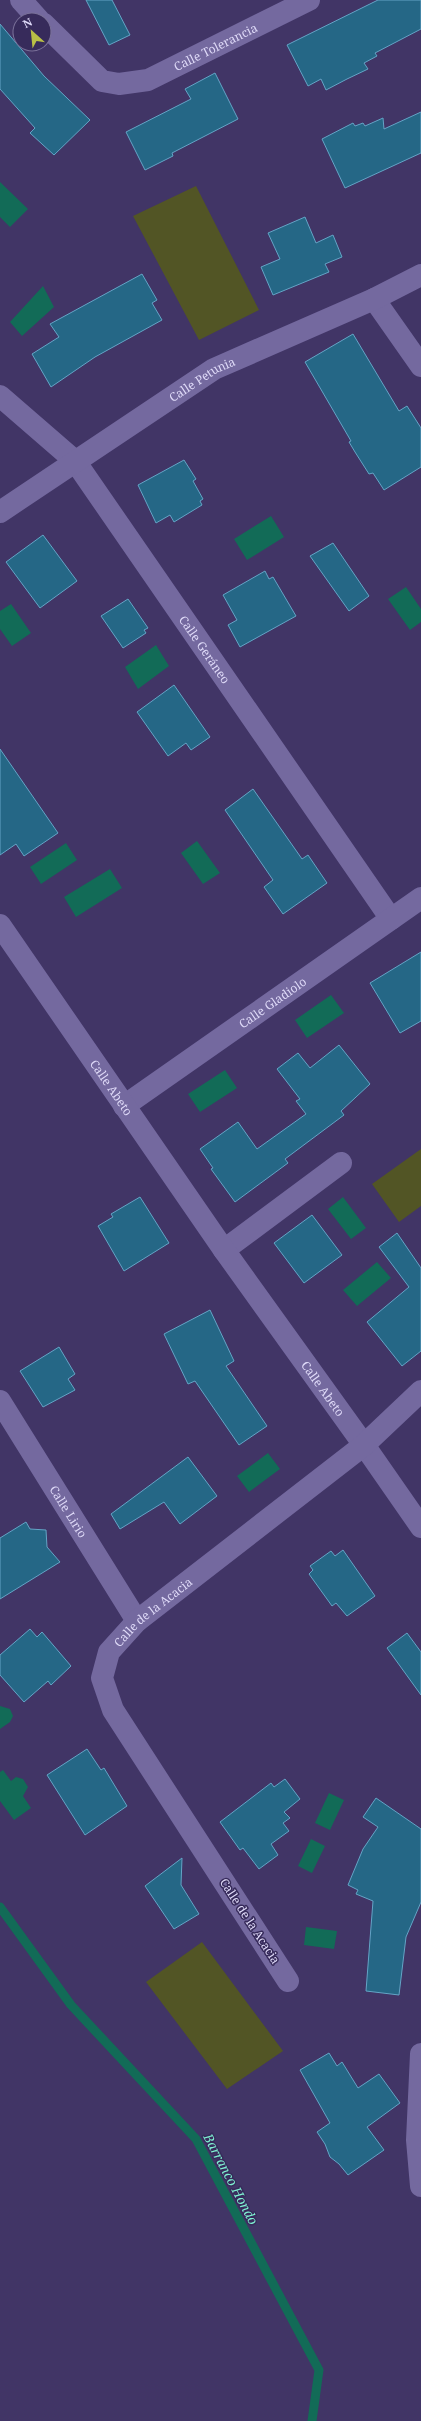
<svg xmlns="http://www.w3.org/2000/svg" width="421" height="2421" viewBox="0 0 421 2421" font-family="'Noto Serif',serif">
	<style>
		.green { fill: #525525 }
		.water { fill: #126b57 }
		.lines { fill: none; stroke-linecap: round; stroke-linejoin: round }
		.stream { stroke: #126b57; stroke-width: 9 }
		.building { fill: #256786; stroke: #64a4c6 }
		.minor { stroke: #74699f; stroke-width: 22 }
		.tertiary { stroke: #74699f; stroke-width: 22 }
		.labels { text-anchor: middle; dominant-baseline: central; stroke-width: 3; stroke-linejoin: round; paint-order: stroke }
		.street-label { font-size: 12px; fill: #ded9f7; stroke: #372b5b }
		.water-label { font-size: 13px; font-style: italic; fill: #7ff1d1; stroke: #372b5b }
	</style>
	<rect width="100%" height="100%" fill="#413566"/>
	<path class="green" d="M 196,186 L 259,310 L 199,340 L 133,216 Z
		M 421,1149 L 421,1206 L 399,1222 L 372,1184 Z
		M 202,1942 L 283,2051 L 227,2089 L 146,1982 Z"/>
	<path class="water" d="M 0,182 L 28,209 L 10,227 L 0,217 Z
		M 43,286 L 54,307 L 22,336 L 10,322 Z
		M 271,516 L 284,537 L 247,560 L 234,539 Z
		M 406,587 L 421,609 L 421,622 L 410,630 L 388,599 Z
		M 11,604 L 31,633 L 12,646 L 0,629 L 0,611 Z
		M 156,645 L 169,666 L 138,689 L 125,667 Z
		M 197,841 L 220,873 L 203,884 L 181,853 Z
		M 66,843 L 77,860 L 41,884 L 30,867 Z
		M 110,869 L 122,888 L 76,917 L 64,897 Z
		M 331,995 L 344,1013 L 307,1038 L 295,1020 Z
		M 225,1070 L 237,1088 L 200,1112 L 188,1094 Z
		M 343,1197 L 366,1228 L 351,1239 L 328,1209 Z
		M 377,1262 L 391,1278 L 357,1306 L 343,1290 Z
		M 268,1453 L 280,1469 L 249,1492 L 237,1476 Z
		M 0,1706 L 10,1709 L 13,1716 L 10,1722 L 0,1729 Z
		M 3,1770 L 11,1781 L 16,1777 L 23,1779 L 28,1787 L 23,1796 L 31,1808 L 14,1820 L 0,1801 L 0,1772 Z
		M 329,1793 L 344,1800 L 330,1830 L 315,1823 Z
		M 311,1839 L 325,1846 L 312,1873 L 298,1866 Z
		M 306,1927 L 337,1931 L 334,1949 L 304,1945 Z"/>
	<g class="lines">
		<path class="stream" d="M 0,1907 L 71,2005 L 196,2139 L 319,2370 L 312,2421"/>
	</g>
	<path class="building" d="M 86,0 L 112,0 L 130,35 L 109,45 Z
		M 378,0 L 421,0 L 421,29 L 375,53 L 377,56 L 364,63 L 368,69 L 347,79 L 326,90 L 321,79 L 308,86 L 287,45 Z
		M 0,24 L 44,76 L 90,120 L 54,155 L 30,133 L 35,128 L 0,89 Z
		M 215,73 L 238,119 L 172,153 L 173,156 L 145,170 L 126,132 L 191,99 L 185,89 Z
		M 421,112 L 421,153 L 345,188 L 322,139 L 353,123 L 355,126 L 363,123 L 365,126 L 383,118 L 384,129 Z
		M 305,217 L 316,243 L 333,235 L 342,257 L 325,264 L 329,272 L 273,295 L 261,267 L 280,259 L 268,233 Z
		M 142,274 L 157,300 L 152,303 L 162,320 L 95,357 L 51,387 L 32,354 L 59,337 L 50,324 Z
		M 353,334 L 399,411 L 407,406 L 421,428 L 421,467 L 384,490 L 373,473 L 369,474 L 355,452 L 349,442 L 351,441 L 305,362 Z
		M 184,460 L 196,479 L 193,481 L 203,499 L 200,501 L 202,505 L 174,522 L 170,515 L 156,523 L 138,485 Z
		M 43,535 L 77,581 L 40,608 L 6,562 Z
		M 333,543 L 369,596 L 349,611 L 310,556 Z
		M 265,571 L 269,579 L 273,577 L 296,616 L 240,647 L 228,625 L 237,620 L 223,595 Z
		M 128,599 L 148,628 L 144,630 L 146,633 L 123,648 L 101,616 Z
		M 174,685 L 210,737 L 191,750 L 186,743 L 168,756 L 137,712 Z
		M 0,749 L 58,833 L 24,856 L 16,844 L 0,855 Z
		M 253,789 L 302,859 L 308,855 L 327,883 L 283,914 L 264,887 L 273,880 L 225,810 Z
		M 421,952 L 421,1021 L 400,1033 L 370,983 Z
		M 339,1045 L 370,1084 L 341,1111 L 344,1115 L 285,1159 L 288,1163 L 235,1202 L 211,1169 L 213,1168 L 200,1149 L 238,1122 L 257,1149 L 306,1114 L 296,1101 L 300,1099 L 277,1069 L 298,1053 L 310,1068 Z
		M 140,1197 L 169,1243 L 124,1271 L 98,1226 L 113,1217 L 111,1214 Z
		M 312,1215 L 342,1255 L 304,1283 L 274,1243 Z
		M 397,1233 L 421,1268 L 421,1351 L 402,1366 L 367,1322 L 409,1287 L 379,1247 Z
		M 210,1310 L 234,1361 L 226,1366 L 267,1426 L 239,1445 L 195,1381 L 188,1384 L 164,1334 Z
		M 59,1347 L 75,1374 L 68,1379 L 75,1390 L 43,1407 L 20,1371 Z
		M 188,1457 L 217,1496 L 180,1524 L 164,1502 L 120,1529 L 111,1514 Z
		M 26,1522 L 30,1529 L 46,1530 L 47,1547 L 60,1562 L 0,1599 L 0,1538 Z
		M 343,1550 L 375,1596 L 347,1616 L 336,1603 L 332,1606 L 309,1574 L 313,1570 L 310,1566 L 331,1551 L 335,1556 Z
		M 30,1629 L 37,1637 L 42,1632 L 71,1666 L 51,1685 L 48,1681 L 24,1702 L 0,1675 L 0,1655 Z
		M 407,1633 L 421,1652 L 421,1695 L 387,1648 Z
		M 87,1749 L 101,1770 L 104,1768 L 127,1806 L 85,1835 L 47,1775 Z
		M 285,1779 L 300,1799 L 284,1812 L 290,1818 L 283,1823 L 289,1831 L 271,1844 L 278,1855 L 259,1869 L 243,1848 L 240,1850 L 220,1822 L 271,1783 L 274,1787 Z
		M 376,1798 L 421,1829 L 421,1902 L 406,1937 L 399,1995 L 366,1991 L 373,1901 L 356,1894 L 358,1890 L 348,1885 L 363,1849 L 378,1827 L 363,1817 Z
		M 182,1858 L 181,1885 L 199,1914 L 174,1929 L 145,1886 Z
		M 329,2053 L 337,2066 L 342,2062 L 358,2088 L 379,2074 L 400,2103 L 367,2127 L 384,2150 L 348,2175 L 339,2164 L 330,2157 L 325,2144 L 317,2132 L 330,2123 L 300,2070 Z"/>
	<g class="lines">
		<g class="minor">
			<path d="M 21,0 L 39,20"/>
			<path id="s1" d="M 44,24 L 102,81 L 119,84 L 148,80 L 309,0"/>
			<path d="M 374,299 L 421,366"/>
			<path id="s2" d="M 0,396 L 75,461 L 391,919"/>
			<path id="s3" d="M 0,512 L 214,369 L 374,299 L 421,275"/>
			<path id="s4" d="M 124,1106 L 421,898"/>
			<path d="M 224,1250 L 341,1163"/>
			<path id="s5" d="M 0,1401 L 137,1621"/>
			<path d="M 364,1445 L 421,1527"/>
		</g>
		<g class="tertiary">
			<path id="s6" d="M 0,925 L 224,1250 L 364,1445"/>
			<path id="s7" d="M 288,1981 L 113,1710 L 102,1678 L 109,1652 L 137,1621 L 364,1445 L 421,1391"/>
			<path d="M 421,2054 L 417,2140 L 421,2186"/>
		</g>
	</g>
	<g class="labels">
		<g class="street-label">
			<text stroke="none"><textPath href="#s1" startOffset="203">Calle Tolerancia</textPath></text>
			<text stroke="none"><textPath href="#s3" startOffset="242">Calle Petunia</textPath></text>
			<text stroke="none"><textPath href="#s2" startOffset="328">Calle Geráneo</textPath></text>
			<text stroke="none"><textPath href="#s4" startOffset="181">Calle Gladiolo</textPath></text>
			<text stroke="none"><textPath href="#s6" startOffset="197">Calle Abeto</textPath></text>
			<text stroke="none"><textPath href="#s6" startOffset="565">Calle Abeto</textPath></text>
			<text stroke="none"><textPath href="#s5" startOffset="130">Calle Lirio</textPath></text>
			<text stroke="none"><textPath href="#s7" startOffset="443">Calle de la Acacia</textPath></text>
			<text transform="translate(250 1921) rotate(57)">Calle de la Acacia</text>
		</g>
		<g class="water-label">
			<text transform="translate(231 2179) rotate(62)">Barranco Hondo</text>
		</g>
	</g>
	<g transform="translate(32 32) rotate(333)"><circle r="19" fill="#372b5b" stroke="#7a7199"/>
	<path d="M0-3L7 15L0 10L-7 15Z" fill="#b9c046"/>
	<text y="-6" font-size="11" font-weight="bold" text-anchor="middle" fill="#ded9f7">N</text>
	</g>
</svg>
